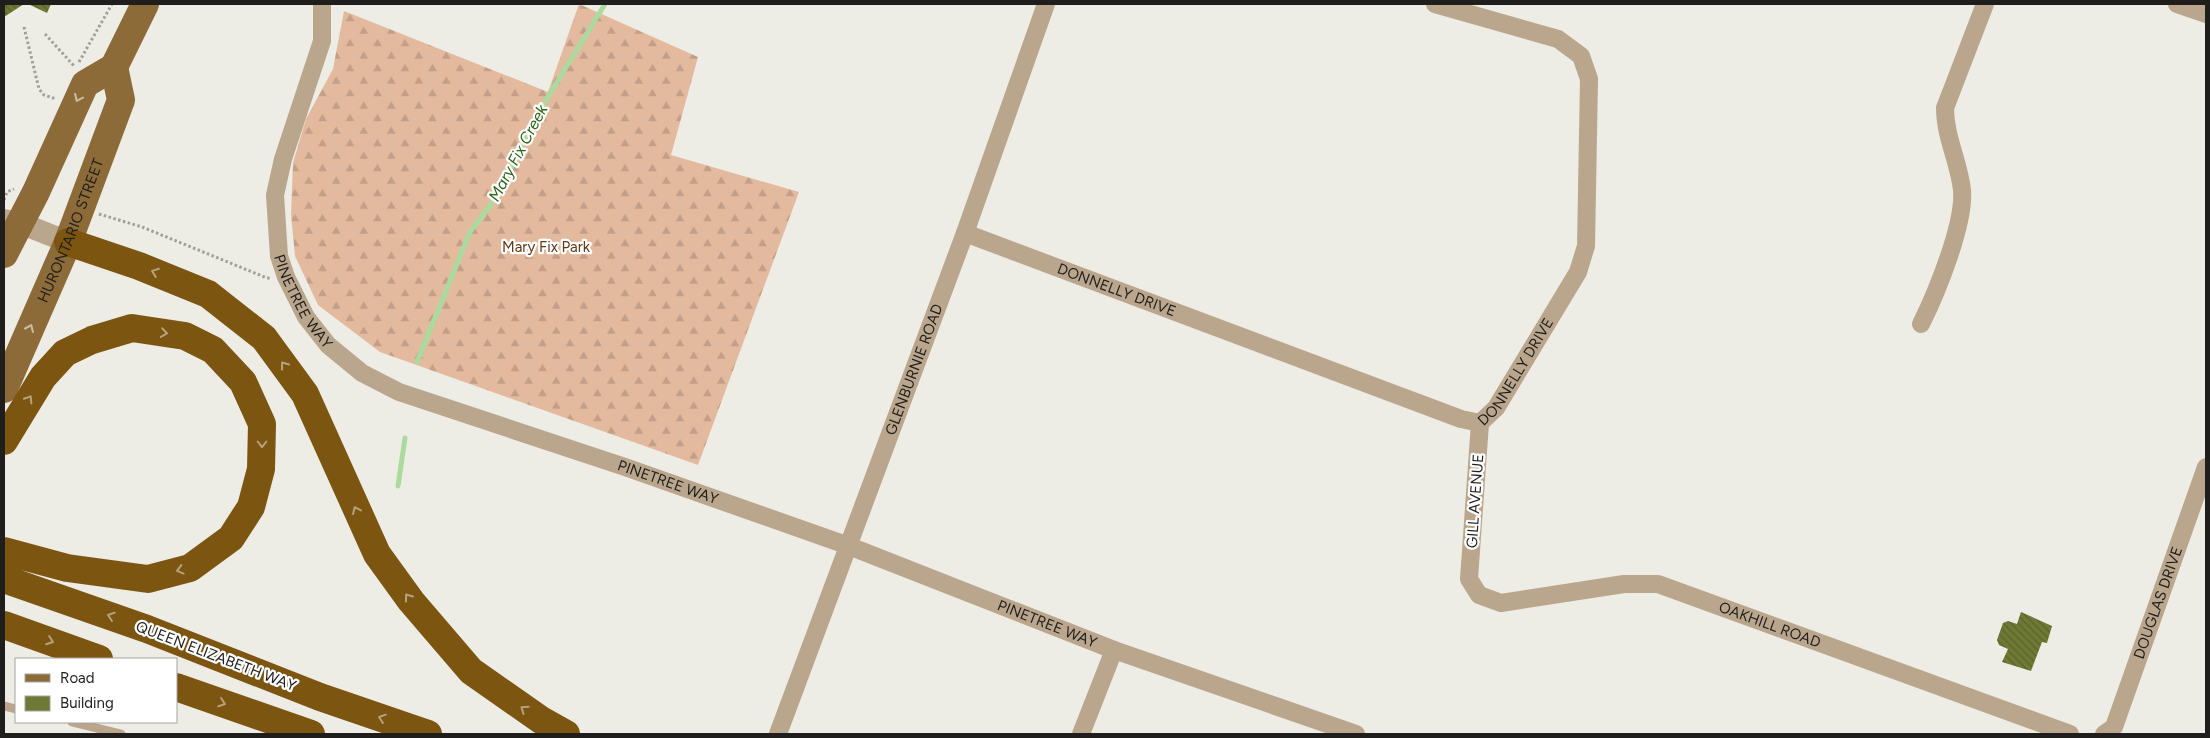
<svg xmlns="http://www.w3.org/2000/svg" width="2210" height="738" viewBox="0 0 2210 738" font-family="Figtree,sans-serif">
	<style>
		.forest { fill: url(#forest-firs) }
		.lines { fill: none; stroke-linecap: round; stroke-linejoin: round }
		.stream { stroke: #abda9f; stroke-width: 5 }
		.building { fill: url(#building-back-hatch) }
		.path { stroke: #a09f9a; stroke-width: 3; stroke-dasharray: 2.5 2.5; stroke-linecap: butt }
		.service { stroke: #b9a68c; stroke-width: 9 }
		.minor { stroke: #b9a68c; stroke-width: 18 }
		.tertiary { stroke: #b9a68c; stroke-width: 22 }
		.primary { stroke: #8d6b39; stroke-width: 28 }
		.motorway { stroke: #7c5511; stroke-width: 28 }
		.oneway { stroke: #ccbca6 }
		.oneway2 { stroke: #b7a27c }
		.labels { text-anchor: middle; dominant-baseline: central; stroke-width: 4.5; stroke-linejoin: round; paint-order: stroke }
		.street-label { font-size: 15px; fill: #1f1e1c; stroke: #fff }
		.park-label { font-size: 15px; fill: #623819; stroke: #fff }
		.water-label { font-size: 16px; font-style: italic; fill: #2b6517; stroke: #fff }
	</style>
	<defs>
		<pattern id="forest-firs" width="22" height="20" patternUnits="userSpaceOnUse" patternTransform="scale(1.25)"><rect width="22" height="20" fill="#e4ba9f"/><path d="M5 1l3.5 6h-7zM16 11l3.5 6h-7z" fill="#c39f88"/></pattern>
		<pattern id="building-back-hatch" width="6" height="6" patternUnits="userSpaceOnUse" patternTransform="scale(1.25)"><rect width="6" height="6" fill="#6d7934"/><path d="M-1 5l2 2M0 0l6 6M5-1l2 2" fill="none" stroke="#59632b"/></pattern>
	</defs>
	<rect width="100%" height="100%" fill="#edece5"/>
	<path class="forest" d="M 579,4 L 698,57 L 671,155 L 799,192 L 698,465 L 380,352 L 318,305 L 295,256 L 291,215 L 293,163 L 306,119 L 333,69 L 344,11 L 548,92 Z"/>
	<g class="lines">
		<path class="stream" d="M 417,362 L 470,232 L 498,195 L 538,113 L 605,4
			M 398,486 L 405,438"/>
	</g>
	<path class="building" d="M 4,4 L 24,4 L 4,17 Z
		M 28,4 L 51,4 L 47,13 Z
		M 2021,612 L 2052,626 L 2047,643 L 2042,642 L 2031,671 L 2002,662 L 2008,649 L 1999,645 L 1997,640 L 2003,623 L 2008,621 L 2017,624 Z"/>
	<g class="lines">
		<path class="path" d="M 24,27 L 39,89 L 44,95 L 56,99
			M 45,34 L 75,67
			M 79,62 L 112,4
			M 4,200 L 7,192 L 14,189
			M 99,214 L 142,227 L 267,278 L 271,278"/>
		<path class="service" d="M 4,706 L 16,709
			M 72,722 L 121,734"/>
		<g class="minor">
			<path id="s1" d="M 322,4 L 322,41 L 283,159 L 275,195 L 279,256 L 286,277 L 306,317 L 328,345 L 362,373 L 399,392 L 625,467 L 849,546 L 1114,650 L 1356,734"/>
			<path d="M 2177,4 L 2206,14"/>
			<path id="s2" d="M 965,233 L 1461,419 L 1480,423 L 1496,408 L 1578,272 L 1586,246 L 1589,79 L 1581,56 L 1558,39 L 1435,4"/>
			<path d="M 1921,324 C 1936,294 1965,224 1962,190 C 1959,162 1945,137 1945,108 L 1985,4"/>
			<path id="s3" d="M 1480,423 L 1469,579 L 1479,595 L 1501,603 L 1624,584 L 1658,584 L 2070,734"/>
			<path id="s4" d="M 778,734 L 965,233 L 1046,4"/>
			<path d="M 1081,734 L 1114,650"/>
			<path id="s5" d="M 2104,734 L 2114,727 L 2206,467"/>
		</g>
		<path class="tertiary" d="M 4,220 L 20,223 L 68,242"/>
		<g class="primary">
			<path d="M 4,254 L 36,192 L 85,84 L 114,67 L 145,4"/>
			<path id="s6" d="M 4,389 L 68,242 L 121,100 L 114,67"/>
		</g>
		<path class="motorway" d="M 68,242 L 139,266 L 208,294 L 264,338 L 305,394 L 377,554 L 411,601 L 471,671 L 541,720 L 566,734
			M 4,441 L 43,377 L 65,353 L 92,340 L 132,328 L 185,336 L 213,350 L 243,382 L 262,424 L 261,469 L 251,507 L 231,538 L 190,568 L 148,579 L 67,568 L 4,551
			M 4,579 L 147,629 L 320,697 L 428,734
			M 4,625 L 99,659
			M 176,687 L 311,734"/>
	</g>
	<defs><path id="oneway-chevron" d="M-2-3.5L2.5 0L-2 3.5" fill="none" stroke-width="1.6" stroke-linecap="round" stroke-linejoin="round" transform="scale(1.25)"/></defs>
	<g class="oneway">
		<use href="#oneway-chevron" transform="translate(78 98) rotate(115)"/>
		<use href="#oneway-chevron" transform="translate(30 328) rotate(-66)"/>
	</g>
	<g class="oneway2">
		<use href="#oneway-chevron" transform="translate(155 272) rotate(-159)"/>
		<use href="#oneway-chevron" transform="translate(164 333) rotate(9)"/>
		<use href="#oneway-chevron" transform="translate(284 365) rotate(-126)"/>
		<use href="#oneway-chevron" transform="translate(29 399) rotate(-58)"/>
		<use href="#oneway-chevron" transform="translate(262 444) rotate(90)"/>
		<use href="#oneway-chevron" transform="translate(356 510) rotate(-115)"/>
		<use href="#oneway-chevron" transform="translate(180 570) rotate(165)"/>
		<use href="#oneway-chevron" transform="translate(408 597) rotate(-126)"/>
		<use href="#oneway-chevron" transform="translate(111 616) rotate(-161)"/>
		<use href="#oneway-chevron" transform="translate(50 641) rotate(20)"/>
		<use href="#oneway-chevron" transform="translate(222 703) rotate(19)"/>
		<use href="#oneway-chevron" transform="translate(524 709) rotate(-145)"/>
		<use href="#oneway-chevron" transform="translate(382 718) rotate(-161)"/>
	</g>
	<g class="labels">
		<g class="street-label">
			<text stroke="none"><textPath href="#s6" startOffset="172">HURONTARIO STREET</textPath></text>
			<text stroke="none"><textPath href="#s2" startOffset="162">DONNELLY DRIVE</textPath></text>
			<text stroke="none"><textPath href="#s1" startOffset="311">PINETREE WAY</textPath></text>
			<text stroke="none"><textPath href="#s2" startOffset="612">DONNELLY DRIVE</textPath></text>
			<text stroke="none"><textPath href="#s4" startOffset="389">GLENBURNIE ROAD</textPath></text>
			<text stroke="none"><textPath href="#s1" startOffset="731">PINETREE WAY</textPath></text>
			<text transform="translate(1475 501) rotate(-86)">GILL AVENUE</text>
			<text stroke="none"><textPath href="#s5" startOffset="144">DOUGLAS DRIVE</textPath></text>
			<text stroke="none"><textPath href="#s1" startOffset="1136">PINETREE WAY</textPath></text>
			<text stroke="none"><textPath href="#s3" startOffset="476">OAKHILL ROAD</textPath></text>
			<text transform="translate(216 656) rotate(21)">QUEEN ELIZABETH WAY</text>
		</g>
		<g class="park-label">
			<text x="546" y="247">Mary Fix Park</text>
		</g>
		<g class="water-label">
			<text transform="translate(518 153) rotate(-62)">Mary Fix Creek</text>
		</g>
	</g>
	<rect width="2210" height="738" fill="none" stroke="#1f1e1c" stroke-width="10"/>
	<rect x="15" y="658" width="162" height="65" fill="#ffffff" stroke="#a5a5a4"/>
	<rect x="25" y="674" width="25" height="8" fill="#8d6b39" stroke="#a5a5a4"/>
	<text x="60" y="683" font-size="15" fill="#1f1e1c">Road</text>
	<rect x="25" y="696" width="25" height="15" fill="#6d7934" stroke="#a5a5a4"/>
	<text x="60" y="708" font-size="15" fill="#1f1e1c">Building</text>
</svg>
